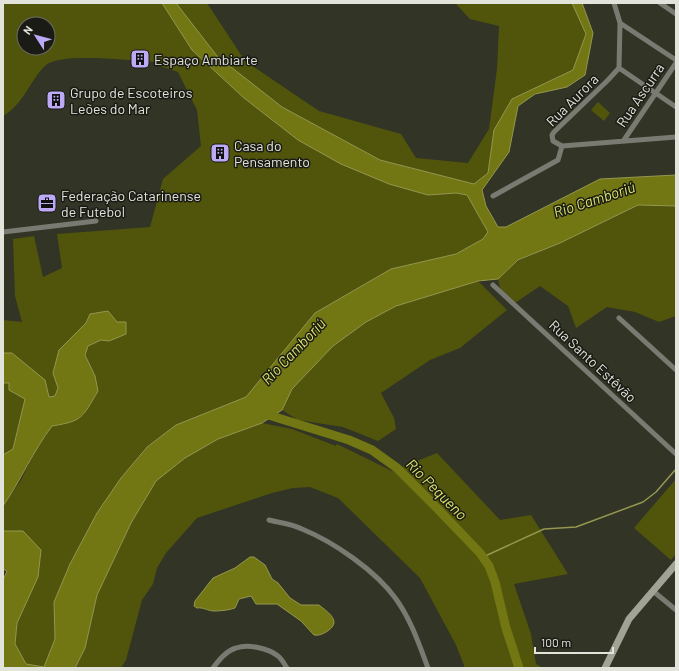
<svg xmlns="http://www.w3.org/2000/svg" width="679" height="671" viewBox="0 0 679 671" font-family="Barlow,sans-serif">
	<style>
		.green { fill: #51550b; fill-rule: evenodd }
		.water { fill: #727713; stroke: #94974f }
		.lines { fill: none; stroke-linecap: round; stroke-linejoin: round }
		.stream { stroke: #94974f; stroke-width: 1.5 }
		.river { stroke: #727713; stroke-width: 9 }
		.minor { stroke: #797a72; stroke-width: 5 }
		.secondary { stroke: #a1a396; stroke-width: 7 }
		.labels { text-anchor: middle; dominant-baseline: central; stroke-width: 3; stroke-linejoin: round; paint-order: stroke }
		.poi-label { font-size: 14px; fill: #e2e3da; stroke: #1a1b14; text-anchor: start }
		.street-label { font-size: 14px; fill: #e2e3da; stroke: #1a1b14 }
		.water-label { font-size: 15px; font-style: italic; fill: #dce46b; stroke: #1a1b14 }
	</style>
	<rect width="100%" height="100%" fill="#323425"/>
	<path class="green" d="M 3,3 L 162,3 L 192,50 L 244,98 L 298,140 L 428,195 L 456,193 L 467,195 L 488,232 L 483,239 L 456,254 L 391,269 L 315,313 L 246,397 L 176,425 L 146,447 L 121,478 L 97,513 L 70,564 L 54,602 L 55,639 L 44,667 L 26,664 L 15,644 L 17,623 L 38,577 L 23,531 L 3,531 L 3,506 L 21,480 L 37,448 L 52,426 C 83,421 83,418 98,391 L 95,376 L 85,354 L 88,346 L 101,340 L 109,341 L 117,322 L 108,311 L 90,314 L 86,323 L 59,350 L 53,373 L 58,388 L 55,396 L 49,397 L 12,353 L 3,353 L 3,320 L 22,322 L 15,296 L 13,239 L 34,236 L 43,277 L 62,268 L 57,234 L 150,227 L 163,179 L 201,146 L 197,110 L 178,72 L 157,65 L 155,62 C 134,61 61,52 46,65 C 29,81 25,103 3,116 ZM 24,24 L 48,24 L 48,48 L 24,48 Z
		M 176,3 L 207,3 L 245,61 L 319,111 L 401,134 L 416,158 L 468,163 L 489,129 L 497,69 L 499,26 L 470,19 L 455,3 L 572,3 L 586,34 L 573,70 L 512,99 L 494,130 L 488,173 L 474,184 L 380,160 L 282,107 L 217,56 Z
		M 598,102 L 610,113 L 604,121 L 591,110 Z
		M 638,205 L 676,206 L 676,316 L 659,322 L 635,312 L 607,307 L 576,328 L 568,306 L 540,286 L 515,303 L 500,288 L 498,279 L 518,261 L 560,243 Z
		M 478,281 L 507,310 L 460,348 L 430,360 L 381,393 L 394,418 L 396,429 L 378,441 L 343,427 L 298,420 L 282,410 L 292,389 L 333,346 L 366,322 L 396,306 Z
		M 3,383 L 9,383 L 9,390 L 25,399 L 13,449 L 3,455 Z
		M 262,423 L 292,429 L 336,446 L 337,444 L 392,471 L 437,453 L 500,520 L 531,515 L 568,574 L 514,584 L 531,634 L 536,664 L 543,668 L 465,668 L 456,645 L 420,578 L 338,498 L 310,487 L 293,488 L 272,493 L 197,518 L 166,553 L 157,568 L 153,584 L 142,600 L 126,660 L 121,668 L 75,668 L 85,648 L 97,595 L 131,523 L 156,481 L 185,458 L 218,439 Z
		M 676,479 L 676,554 L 671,560 L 634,528 Z"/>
	<path class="water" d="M 162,3 L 176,3 L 217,56 L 282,107 L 380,160 L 474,184 L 488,173 L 494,130 L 512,99 L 573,70 L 586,34 L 572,3 L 582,3 L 593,33 L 585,75 L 567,87 L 535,94 L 518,106 L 509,152 L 482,190 L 486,206 L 498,227 L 506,227 L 600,179 L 676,175 L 676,206 L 638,205 L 560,243 L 518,260 L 498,279 L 478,281 L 396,306 L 366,322 L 333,346 L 292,389 L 282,410 L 262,423 L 218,439 L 185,458 L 156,481 L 131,523 L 97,595 L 85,648 L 75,668 L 3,668 L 3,580 L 7,571 L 3,569 L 3,531 L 23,531 L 41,550 L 38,577 L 17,623 L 15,644 L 26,664 L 44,667 L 55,639 L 54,602 L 70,564 L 97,513 L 121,478 L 147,447 L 176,425 L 246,397 L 315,313 L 391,269 L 456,254 L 483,239 L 488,232 L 467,195 L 456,193 L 428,195 L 389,184 L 341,164 L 298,140 L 244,98 L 192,50 Z
		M 108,311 L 117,322 L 126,322 L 126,334 L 109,341 L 101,340 L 88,346 L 85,355 L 95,376 L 98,391 C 82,418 83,421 52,426 C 33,451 21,480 3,506 L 3,455 L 13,449 L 25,399 L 9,390 L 9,383 L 3,383 L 3,353 L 12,353 L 45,380 L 49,397 L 55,396 L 58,388 L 53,373 L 59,350 L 86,323 L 90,314 Z
		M 250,557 L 254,557 L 265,565 L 272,579 L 278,583 L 290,598 L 301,605 L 319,605 C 329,613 343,622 326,632 C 322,634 319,636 314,635 L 301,621 L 277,604 L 256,604 L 251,596 L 239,599 L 235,608 C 229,610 221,611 214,611 C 208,611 203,607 197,608 L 194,606 L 195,601 L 213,578 L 235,568 Z"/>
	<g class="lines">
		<path class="stream" d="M 483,557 L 544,529 L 576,527 L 643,502 L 656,492 L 676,469"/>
		<path class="river" d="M 262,413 L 349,440 L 372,450 L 397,468 L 432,503 L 480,553 L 489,566 L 495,582 L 506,628 L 519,668"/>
		<path class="minor" d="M 614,3 L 620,23 L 619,68 L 608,80 L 554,132 L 552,135 L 553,141 L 562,146 L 676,137
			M 660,3 L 676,14
			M 620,23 L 676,60
			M 619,68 L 676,107
			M 624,140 L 676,63
			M 493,196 L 558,160 L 562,146
			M 3,232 L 96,221
			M 493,285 L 676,454
			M 619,318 L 676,370
			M 269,520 C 280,523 292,524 302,529 C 334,542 376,571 396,599 C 411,620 419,644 428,668
			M 653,591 L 676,610
			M 213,668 C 219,660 226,651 236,648 C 248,644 268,648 278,656 C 282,659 284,664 287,668"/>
		<path class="secondary" d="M 605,668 L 629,619 L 676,564"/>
	</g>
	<defs>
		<symbol id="building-square" viewBox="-11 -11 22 22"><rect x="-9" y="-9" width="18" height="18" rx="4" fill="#bcaaf6" stroke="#1a1b14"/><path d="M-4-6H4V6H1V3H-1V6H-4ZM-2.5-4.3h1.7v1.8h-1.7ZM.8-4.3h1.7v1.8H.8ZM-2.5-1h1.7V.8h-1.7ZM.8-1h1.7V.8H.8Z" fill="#111"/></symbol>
		<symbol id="office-square" viewBox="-11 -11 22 22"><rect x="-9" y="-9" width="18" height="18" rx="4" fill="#bcaaf6" stroke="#1a1b14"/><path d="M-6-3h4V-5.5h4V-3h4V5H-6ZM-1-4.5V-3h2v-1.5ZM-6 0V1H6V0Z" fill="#111"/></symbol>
	</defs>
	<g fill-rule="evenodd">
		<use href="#building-square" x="129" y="48" width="22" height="22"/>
		<use href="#building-square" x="45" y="89" width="22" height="22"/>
		<use href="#building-square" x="209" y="142" width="22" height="22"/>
		<use href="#office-square" x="36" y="192" width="22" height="22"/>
	</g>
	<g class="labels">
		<g class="poi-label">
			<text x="154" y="59">Espaço Ambiarte</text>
			<text x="70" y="92">Grupo de Escoteiros<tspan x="70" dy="16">Leões do Mar</tspan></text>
			<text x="234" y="145">Casa do<tspan x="234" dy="16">Pensamento</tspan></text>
			<text x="61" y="195">Federação Catarinense<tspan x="61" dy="16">de Futebol</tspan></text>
		</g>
		<g class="street-label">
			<text transform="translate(640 95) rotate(-56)">Rua Ascurra</text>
			<text transform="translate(572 100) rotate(-45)">Rua Aurora</text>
			<text transform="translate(593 361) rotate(43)">Rua Santo Estêvão</text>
		</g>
		<g class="water-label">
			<text transform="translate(594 199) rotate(-18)">Rio Camboriú</text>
			<text transform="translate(293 351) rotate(-46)">Rio Camboriú</text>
			<text transform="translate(437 489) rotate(45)">Rio Pequeno</text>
		</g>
	</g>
	<rect width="679" height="671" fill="none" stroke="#e2e3da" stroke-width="8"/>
	<g transform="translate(36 36) rotate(306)"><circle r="19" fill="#1a1b14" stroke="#6a6b63"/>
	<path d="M0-3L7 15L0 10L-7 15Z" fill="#bcaaf6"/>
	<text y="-6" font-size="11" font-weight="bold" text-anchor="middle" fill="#e2e3da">N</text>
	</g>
	<path d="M535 647v6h78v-6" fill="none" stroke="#e2e3da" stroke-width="2"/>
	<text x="541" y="647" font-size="12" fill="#e2e3da" stroke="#1a1b14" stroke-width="3" paint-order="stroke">100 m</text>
</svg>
